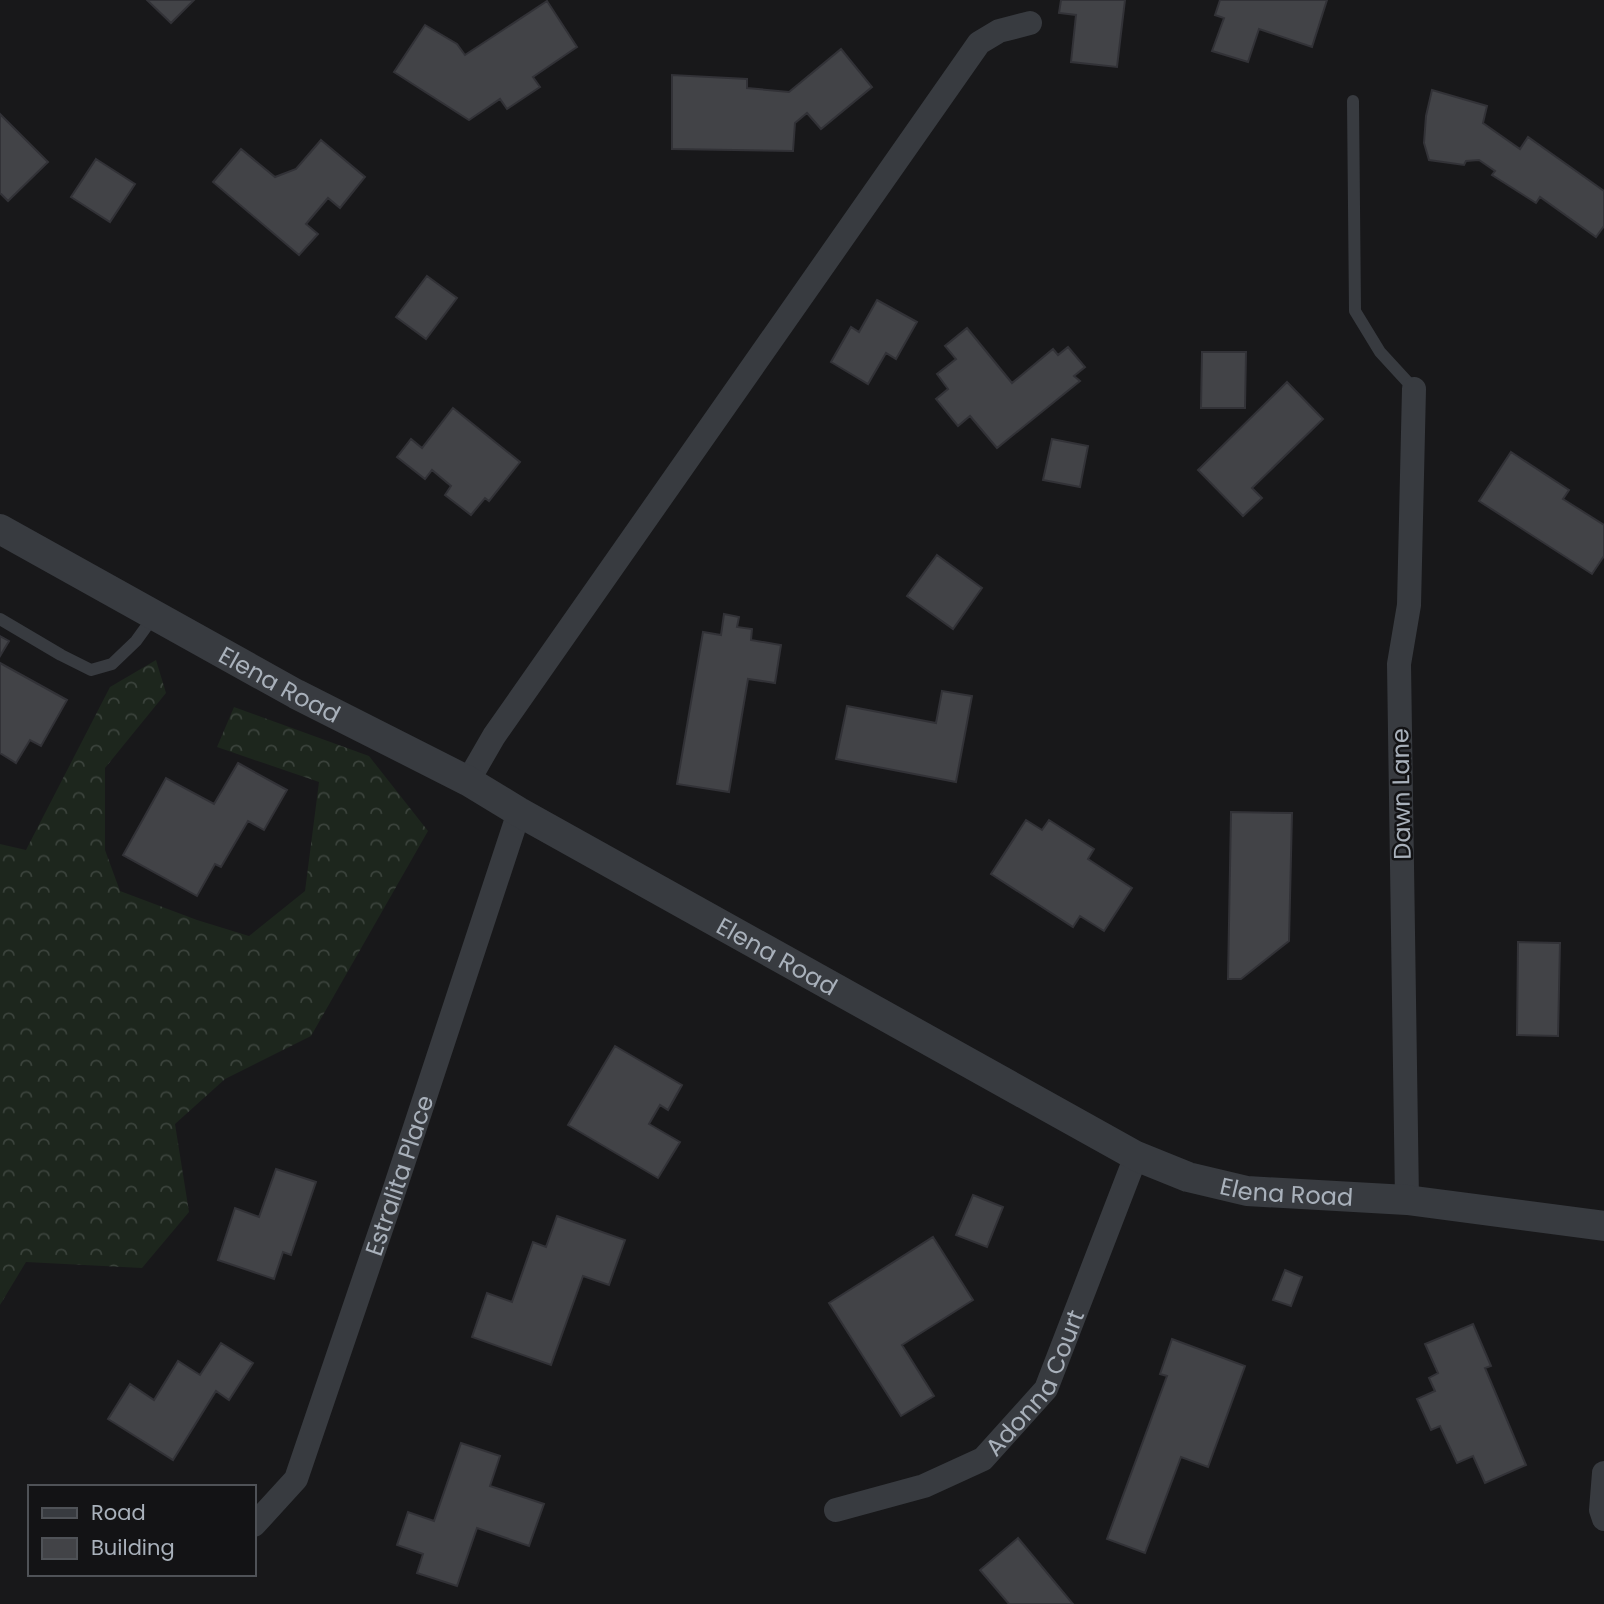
<svg xmlns="http://www.w3.org/2000/svg" width="1604" height="1604" viewBox="0 0 1604 1604" font-family="Poppins,sans-serif">
	<style>
		.forest { fill: url(#forest-crowns) }
		.building { fill: #424347; stroke: #323237; stroke-width: 2 }
		.lines { fill: none; stroke-linecap: round; stroke-linejoin: round }
		.service { stroke: #383b40; stroke-width: 12 }
		.minor { stroke: #383b40; stroke-width: 24 }
		.tertiary { stroke: #383b40; stroke-width: 30 }
		.labels { text-anchor: middle; dominant-baseline: central; stroke-width: 5; stroke-linejoin: round; paint-order: stroke }
		.street-label { font-size: 24px; fill: #a9b1bb; stroke: #131315 }
	</style>
	<defs>
		<pattern id="forest-crowns" width="20" height="18" patternUnits="userSpaceOnUse" patternTransform="scale(1.75)"><rect width="20" height="18" fill="#1d261d"/><path d="M2 6a3 3 0 1 1 6 0M12 15a3 3 0 1 1 6 0" fill="none" stroke="#3b433c"/></pattern>
	</defs>
	<rect width="100%" height="100%" fill="#18181a"/>
	<path class="forest" d="M 156,660 L 166,693 L 105,768 L 105,850 L 120,891 L 197,920 L 249,936 L 305,891 L 319,782 L 217,747 L 234,707 L 369,756 L 428,831 L 311,1036 L 225,1079 L 175,1124 L 189,1212 L 142,1268 L 26,1262 L 0,1305 L 0,844 L 26,850 L 110,687 Z"/>
	<path class="building" d="M 147,0 L 194,0 L 171,23 Z
		M 1061,0 L 1125,0 L 1117,67 L 1071,62 L 1076,15 L 1059,13 Z
		M 1220,0 L 1327,0 L 1312,47 L 1259,29 L 1248,62 L 1212,51 L 1224,18 L 1215,15 Z
		M 547,1 L 577,47 L 533,77 L 540,87 L 507,109 L 500,99 L 469,120 L 394,72 L 425,25 L 457,44 L 465,55 Z
		M 841,49 L 872,87 L 821,129 L 807,113 L 795,123 L 793,151 L 672,149 L 672,75 L 747,79 L 747,88 L 789,92 Z
		M 1432,90 L 1487,106 L 1483,123 L 1520,149 L 1528,137 L 1604,191 L 1604,226 L 1596,237 L 1540,197 L 1536,203 L 1492,175 L 1495,171 L 1479,160 L 1466,161 L 1464,165 L 1429,160 L 1424,143 L 1426,116 Z
		M 0,114 L 48,162 L 8,201 L 0,193 Z
		M 321,140 L 365,177 L 340,208 L 328,198 L 306,224 L 318,234 L 299,255 L 213,182 L 241,149 L 275,177 L 296,169 Z
		M 96,159 L 135,184 L 110,222 L 71,197 Z
		M 427,276 L 457,298 L 426,339 L 396,317 Z
		M 877,300 L 917,322 L 896,359 L 886,353 L 868,384 L 831,362 L 851,327 L 859,332 Z
		M 967,328 L 1012,383 L 1053,349 L 1058,355 L 1068,347 L 1085,367 L 1074,376 L 1080,381 L 997,448 L 970,416 L 958,426 L 936,399 L 948,389 L 937,374 L 956,359 L 945,346 Z
		M 1202,352 L 1246,352 L 1245,408 L 1201,408 Z
		M 1287,382 L 1323,419 L 1252,488 L 1262,498 L 1243,516 L 1198,470 Z
		M 453,408 L 520,462 L 489,501 L 485,498 L 471,515 L 445,495 L 451,486 L 432,470 L 425,479 L 397,457 L 411,439 L 422,448 Z
		M 1052,439 L 1088,446 L 1080,487 L 1043,480 Z
		M 1511,452 L 1569,490 L 1563,499 L 1604,525 L 1604,556 L 1592,574 L 1479,501 Z
		M 937,555 L 982,588 L 953,629 L 907,596 Z
		M 724,614 L 739,617 L 737,627 L 752,629 L 751,640 L 781,645 L 775,683 L 748,679 L 729,792 L 677,784 L 703,632 L 721,635 Z
		M 0,636 L 9,641 L 0,656 Z
		M 0,663 L 67,700 L 41,746 L 30,740 L 16,763 L 0,753 Z
		M 942,691 L 972,696 L 956,782 L 836,759 L 847,706 L 936,723 Z
		M 238,763 L 287,790 L 264,830 L 248,821 L 221,867 L 215,864 L 197,896 L 123,855 L 166,778 L 214,804 Z
		M 1231,812 L 1292,813 L 1289,941 L 1241,979 L 1228,979 Z
		M 1026,820 L 1042,830 L 1049,820 L 1094,849 L 1088,859 L 1132,888 L 1104,931 L 1080,916 L 1073,927 L 991,874 Z
		M 1518,942 L 1560,943 L 1558,1036 L 1517,1035 Z
		M 615,1046 L 682,1085 L 668,1110 L 660,1105 L 649,1124 L 680,1142 L 658,1178 L 568,1125 Z
		M 276,1169 L 316,1182 L 291,1255 L 283,1252 L 274,1279 L 218,1260 L 235,1208 L 259,1217 Z
		M 973,1195 L 1003,1207 L 987,1247 L 956,1235 Z
		M 557,1216 L 625,1240 L 609,1285 L 583,1276 L 551,1365 L 472,1337 L 487,1293 L 512,1302 L 533,1242 L 546,1247 Z
		M 933,1237 L 973,1300 L 902,1345 L 934,1396 L 901,1416 L 829,1303 Z
		M 1285,1270 L 1302,1277 L 1291,1306 L 1273,1300 Z
		M 1473,1324 L 1491,1366 L 1485,1368 L 1526,1465 L 1485,1483 L 1473,1456 L 1457,1463 L 1440,1426 L 1431,1430 L 1417,1399 L 1435,1391 L 1429,1378 L 1438,1373 L 1425,1344 Z
		M 1172,1339 L 1245,1366 L 1208,1467 L 1181,1457 L 1145,1553 L 1107,1539 L 1167,1376 L 1160,1374 Z
		M 221,1343 L 253,1363 L 229,1400 L 216,1391 L 173,1460 L 108,1419 L 130,1384 L 154,1400 L 178,1361 L 200,1375 Z
		M 461,1443 L 500,1456 L 490,1486 L 544,1504 L 529,1546 L 477,1528 L 457,1586 L 417,1573 L 423,1554 L 397,1545 L 408,1512 L 434,1521 Z
		M 1018,1538 L 1073,1604 L 1009,1604 L 980,1570 Z"/>
	<g class="lines">
		<path class="service" d="M 1353,101 L 1355,311 L 1380,352 L 1414,389
			M 0,619 L 61,655 L 91,670 L 112,664 L 136,641 L 154,616"/>
		<g class="minor">
			<path d="M 468,781 L 494,736 L 979,43 L 999,31 L 1030,23"/>
			<path d="M 1407,1200 L 1399,664 L 1409,605 L 1414,389"/>
			<path d="M 1604,1473 L 1601,1510 L 1604,1519"/>
			<path id="s1" d="M 836,1510 L 924,1486 L 983,1459 L 1046,1389 L 1136,1156"/>
			<path id="s2" d="M 254,1525 L 296,1479 L 393,1194 L 519,812"/>
		</g>
		<path class="tertiary" id="s3" d="M 0,529 L 296,694 L 468,781 L 519,812 L 1136,1156 L 1188,1177 L 1247,1191 L 1407,1200 L 1604,1226"/>
	</g>
	<g class="labels">
		<g class="street-label">
			<text stroke="none"><textPath href="#s3" startOffset="320">Elena Road</textPath></text>
			<text transform="translate(1401 794) rotate(-91)">Dawn Lane</text>
			<text stroke="none"><textPath href="#s3" startOffset="887">Elena Road</textPath></text>
			<text stroke="none"><textPath href="#s2" startOffset="383">Estralita Place</textPath></text>
			<text stroke="none"><textPath href="#s3" startOffset="1454">Elena Road</textPath></text>
			<text stroke="none"><textPath href="#s1" startOffset="250">Adonna Court</textPath></text>
		</g>
	</g>
	<rect x="28" y="1485" width="228" height="91" fill="#131315" stroke="#4f5257" stroke-width="2"/>
	<rect x="42" y="1508" width="35" height="10" fill="#383b40" stroke="#4f5257" stroke-width="2"/>
	<text x="91" y="1520" font-size="21" fill="#a9b1bb">Road</text>
	<rect x="42" y="1538" width="35" height="21" fill="#424347" stroke="#4f5257" stroke-width="2"/>
	<text x="91" y="1555" font-size="21" fill="#a9b1bb">Building</text>
</svg>
